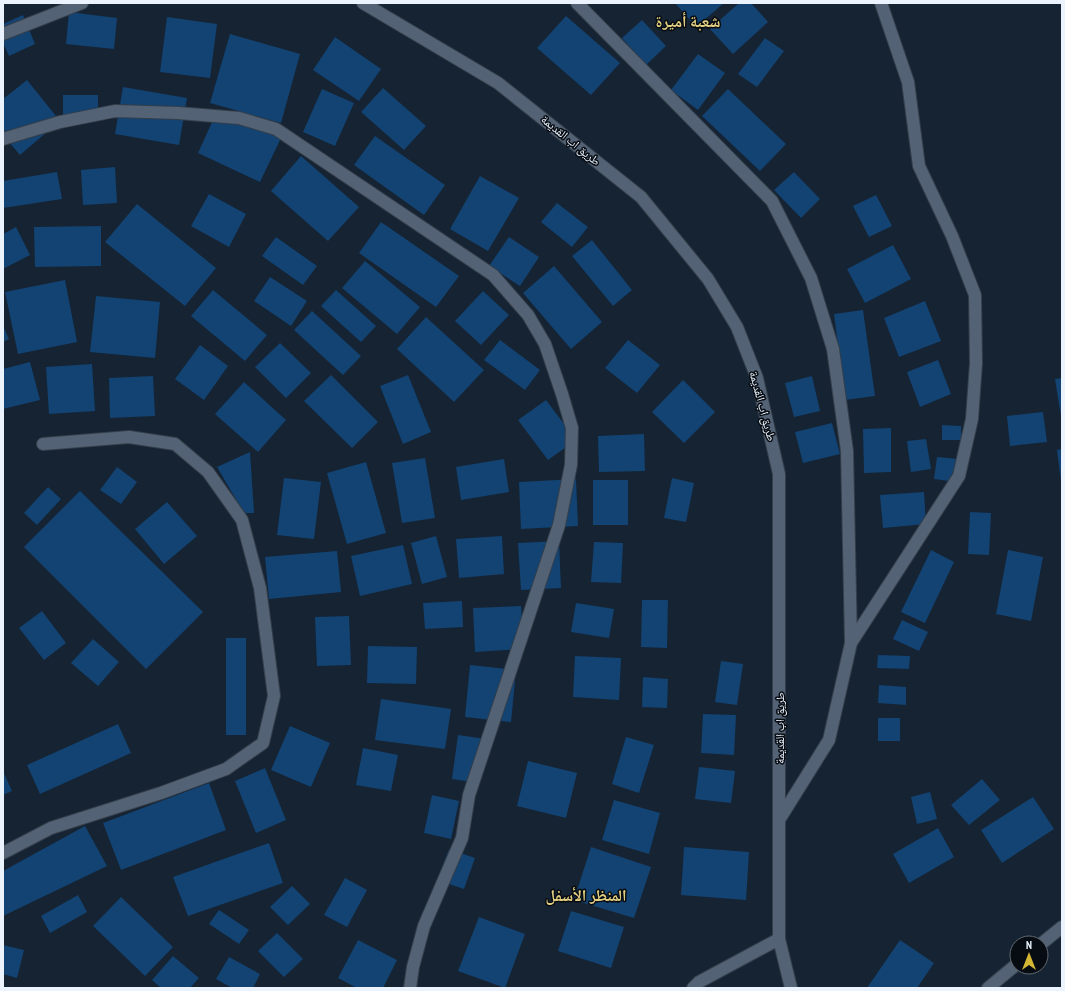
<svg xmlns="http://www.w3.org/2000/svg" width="1065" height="991" viewBox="0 0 1065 991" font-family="'PT Sans Narrow','Noto Naskh Arabic',sans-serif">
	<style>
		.building { fill: #124372 }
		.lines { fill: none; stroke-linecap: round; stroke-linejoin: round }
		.minor-casing { stroke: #353f4b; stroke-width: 14 }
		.minor { stroke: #536274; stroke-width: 12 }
		.labels { text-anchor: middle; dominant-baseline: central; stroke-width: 3; stroke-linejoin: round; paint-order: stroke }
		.street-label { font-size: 12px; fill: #ebf4fe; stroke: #070c13 }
		.district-label { font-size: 16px; font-weight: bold; fill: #e2ce81; stroke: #070c13 }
	</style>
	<rect width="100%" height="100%" fill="#162332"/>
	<path class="building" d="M 675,3 L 724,3 L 696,27 Z
		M 739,3 L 751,3 L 768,22 L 733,54 L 710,29 Z
		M 69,12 L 117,18 L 114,49 L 66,44 Z
		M 23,15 L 35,44 L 9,56 L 3,43 L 3,24 Z
		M 566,16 L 620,63 L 591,95 L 537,48 Z
		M 167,17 L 217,24 L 210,78 L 160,72 Z
		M 642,20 L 666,46 L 646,65 L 622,38 Z
		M 230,34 L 300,54 L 281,123 L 210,103 Z
		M 335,37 L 381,69 L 359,101 L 313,70 Z
		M 765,38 L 784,51 L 757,87 L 738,74 Z
		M 698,54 L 725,73 L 698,110 L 671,90 Z
		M 27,80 L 60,121 L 20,155 L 3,135 L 3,99 Z
		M 123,87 L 187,98 L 179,145 L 115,134 Z
		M 383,88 L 426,126 L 404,150 L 361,112 Z
		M 322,89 L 354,103 L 335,146 L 303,132 Z
		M 728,89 L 786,144 L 760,171 L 702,116 Z
		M 63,95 L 98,95 L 98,115 L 63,115 Z
		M 218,109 L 281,138 L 260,182 L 198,153 Z
		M 375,136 L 445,185 L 424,215 L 354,165 Z
		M 301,156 L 359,207 L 328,241 L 271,191 Z
		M 115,167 L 117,203 L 83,205 L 81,170 Z
		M 57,172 L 62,199 L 3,208 L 3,181 Z
		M 794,172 L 820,199 L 801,218 L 774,190 Z
		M 480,176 L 519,198 L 488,251 L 450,229 Z
		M 209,194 L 246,214 L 229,247 L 191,226 Z
		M 876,195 L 892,226 L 869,237 L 853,206 Z
		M 557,203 L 588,227 L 572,247 L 541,222 Z
		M 137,204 L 216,268 L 185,306 L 105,242 Z
		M 381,222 L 459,276 L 436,307 L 359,253 Z
		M 101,226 L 101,266 L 35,267 L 34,227 Z
		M 16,227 L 30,255 L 3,269 L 3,234 Z
		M 276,237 L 317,266 L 303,285 L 262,256 Z
		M 509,237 L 539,257 L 520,286 L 489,266 Z
		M 592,240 L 632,290 L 613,306 L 572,256 Z
		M 893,245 L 911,279 L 865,303 L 847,269 Z
		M 365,261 L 420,307 L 397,334 L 342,288 Z
		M 554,266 L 602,322 L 571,349 L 523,293 Z
		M 270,277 L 307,301 L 291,326 L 254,301 Z
		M 65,280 L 77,342 L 18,354 L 5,292 Z
		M 213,290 L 267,335 L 245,361 L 191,316 Z
		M 336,290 L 376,326 L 361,342 L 321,306 Z
		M 483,291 L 509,315 L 481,345 L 455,321 Z
		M 96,296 L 160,302 L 155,358 L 90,352 Z
		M 925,301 L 941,341 L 899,357 L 884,318 Z
		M 863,310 L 875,396 L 845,400 L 834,314 Z
		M 312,311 L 361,356 L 343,375 L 294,330 Z
		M 426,317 L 484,370 L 454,402 L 397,349 Z
		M 3,326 L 9,339 L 3,342 Z
		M 500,340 L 540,370 L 525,390 L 484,360 Z
		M 628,340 L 660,365 L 637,393 L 605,368 Z
		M 280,343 L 311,373 L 286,398 L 255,367 Z
		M 200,345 L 228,366 L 204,400 L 175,379 Z
		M 938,360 L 951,394 L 920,407 L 907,372 Z
		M 30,362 L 40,400 L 3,409 L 3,369 Z
		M 92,364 L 95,411 L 49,414 L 46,367 Z
		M 331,375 L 378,422 L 352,448 L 304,401 Z
		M 408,375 L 431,432 L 403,444 L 380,386 Z
		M 153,376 L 155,416 L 110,418 L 109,378 Z
		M 812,376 L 820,411 L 794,417 L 785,383 Z
		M 1062,378 L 1062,416 L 1061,416 L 1055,379 Z
		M 683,380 L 715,412 L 684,443 L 652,412 Z
		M 244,382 L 286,420 L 258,452 L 215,414 Z
		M 546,400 L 576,440 L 548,460 L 518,420 Z
		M 1043,412 L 1047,442 L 1010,446 L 1007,416 Z
		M 832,423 L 840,454 L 803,463 L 795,432 Z
		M 942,425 L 961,426 L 961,440 L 942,440 Z
		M 891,428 L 891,472 L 864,473 L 863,429 Z
		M 644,434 L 645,471 L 599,472 L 598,436 Z
		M 926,439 L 931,469 L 911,472 L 907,441 Z
		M 1062,449 L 1062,481 L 1061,481 L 1057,450 Z
		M 250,452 L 254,513 L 244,513 L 217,467 Z
		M 937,457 L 959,459 L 956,482 L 934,479 Z
		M 425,458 L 435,518 L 402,523 L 392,463 Z
		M 504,459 L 509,492 L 461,500 L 456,467 Z
		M 366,462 L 386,533 L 347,544 L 327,473 Z
		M 117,467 L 137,482 L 121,504 L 100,490 Z
		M 284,478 L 321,482 L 314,539 L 277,535 Z
		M 672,478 L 694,483 L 686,522 L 664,518 Z
		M 576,479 L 578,526 L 521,529 L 519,482 Z
		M 593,480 L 628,480 L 628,525 L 593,525 Z
		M 48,487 L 61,499 L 37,525 L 24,513 Z
		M 80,491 L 203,612 L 146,669 L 24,547 Z
		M 924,492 L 926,524 L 883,528 L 880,495 Z
		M 167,502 L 197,536 L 164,564 L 135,529 Z
		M 970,512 L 991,513 L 989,555 L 968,554 Z
		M 436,536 L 447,577 L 422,584 L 411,543 Z
		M 502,536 L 504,574 L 459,578 L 456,539 Z
		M 559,541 L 561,588 L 521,590 L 518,543 Z
		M 594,542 L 623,543 L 621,583 L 591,582 Z
		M 403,545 L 412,584 L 360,596 L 351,556 Z
		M 931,550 L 954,562 L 925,623 L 901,612 Z
		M 1008,550 L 1043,557 L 1031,621 L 996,614 Z
		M 337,551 L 341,592 L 269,599 L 265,557 Z
		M 642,600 L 668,600 L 667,648 L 641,647 Z
		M 462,601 L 463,627 L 425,629 L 423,603 Z
		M 576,603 L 614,609 L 609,638 L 571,632 Z
		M 521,606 L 524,649 L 475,652 L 473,608 Z
		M 42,611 L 66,643 L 44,660 L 19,628 Z
		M 349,616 L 351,665 L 317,666 L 315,617 Z
		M 902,620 L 928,632 L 919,651 L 893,639 Z
		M 226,638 L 246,638 L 246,735 L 226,735 Z
		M 93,639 L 119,662 L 98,686 L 71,663 Z
		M 368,646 L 417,647 L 416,684 L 367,683 Z
		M 878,655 L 910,656 L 909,669 L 877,668 Z
		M 575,656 L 621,658 L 619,700 L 573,697 Z
		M 721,661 L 743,664 L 737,705 L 715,702 Z
		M 470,665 L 516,670 L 511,722 L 465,717 Z
		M 643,677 L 668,679 L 667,708 L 642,707 Z
		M 879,685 L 906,687 L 906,705 L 878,703 Z
		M 381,699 L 451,709 L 445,749 L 375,740 Z
		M 703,714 L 736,715 L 734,755 L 701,753 Z
		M 878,718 L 900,718 L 900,741 L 878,741 Z
		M 118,724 L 131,753 L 40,794 L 27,765 Z
		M 290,726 L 330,743 L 311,787 L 271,770 Z
		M 458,735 L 486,739 L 479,783 L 452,779 Z
		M 626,737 L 654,745 L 639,793 L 612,784 Z
		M 363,748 L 398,755 L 391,791 L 356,785 Z
		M 528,761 L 577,773 L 566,818 L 517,806 Z
		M 699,767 L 735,771 L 731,803 L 695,799 Z
		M 265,768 L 286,820 L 256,833 L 235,781 Z
		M 3,771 L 12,791 L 3,795 Z
		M 982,779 L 1000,800 L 969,825 L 951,805 Z
		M 209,783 L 226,830 L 121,870 L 103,823 Z
		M 930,792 L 937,819 L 917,824 L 911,797 Z
		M 432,795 L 459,801 L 451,839 L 424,833 Z
		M 1033,797 L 1054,829 L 1002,863 L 981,830 Z
		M 614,800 L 660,813 L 649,854 L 602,840 Z
		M 85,826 L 107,866 L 3,916 L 3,871 Z
		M 938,828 L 954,857 L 909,883 L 893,854 Z
		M 269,843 L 283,883 L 188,916 L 173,877 Z
		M 591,847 L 651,867 L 634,918 L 574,900 Z
		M 684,847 L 749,852 L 746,900 L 681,895 Z
		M 449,849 L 475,858 L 464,889 L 437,880 Z
		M 345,878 L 367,890 L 347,927 L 324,915 Z
		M 292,886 L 310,904 L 288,925 L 270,907 Z
		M 78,895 L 87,912 L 50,933 L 41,916 Z
		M 121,897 L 173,947 L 145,976 L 93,926 Z
		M 219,910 L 249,930 L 239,944 L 209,924 Z
		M 571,911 L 624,927 L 611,968 L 558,951 Z
		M 479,917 L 525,934 L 505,988 L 458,971 Z
		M 277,933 L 303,959 L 284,977 L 258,951 Z
		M 358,940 L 397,960 L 383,988 L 357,988 L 338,978 Z
		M 900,940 L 934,963 L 917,988 L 867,988 Z
		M 3,945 L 24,950 L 17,978 L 3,974 Z
		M 173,956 L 199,978 L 190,988 L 161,988 L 152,980 Z
		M 229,957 L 260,974 L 253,988 L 232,988 L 216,979 Z"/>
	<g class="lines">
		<defs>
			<path id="minor" d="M 363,3 L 498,83 L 641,197 L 708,279 L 737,327 L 757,378 L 779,474 L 779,939 L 791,988
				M 577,3 L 772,201 L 811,278 L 833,349 L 847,451 L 851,643 L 829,740 L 779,820
				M 3,34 L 82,3
				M 3,139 L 60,122 L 115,111 L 178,113 L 239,118 L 276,129 L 493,275 L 528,315 L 545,344 L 562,394 L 572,428 L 571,465 L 559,525 L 469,795 L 462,838 L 424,926 L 413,967 L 410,988
				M 851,643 L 959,476 L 972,419 L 976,363 L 975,295 L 952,236 L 919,166 L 908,82 L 881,3
				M 3,853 L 51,828 L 161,793 L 226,769 L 263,743 L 274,696 L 260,588 L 242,520 L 208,472 L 175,444 L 129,437 L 43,444
				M 1041,944 L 1062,927
				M 693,988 L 699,982 L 779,939
				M 988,988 L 1017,964"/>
		</defs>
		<use href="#minor" class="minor-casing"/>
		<use href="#minor" class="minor"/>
	</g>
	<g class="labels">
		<g class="street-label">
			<text transform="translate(571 140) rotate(39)">طريق اب القديمة</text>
			<text transform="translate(763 406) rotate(75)">طريق اب القديمة</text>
			<text transform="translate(779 728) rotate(-90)">طريق اب القديمة</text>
		</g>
		<g class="district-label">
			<text x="688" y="21">شعبة أميرة</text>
			<text x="586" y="895">المنظر الأسفل</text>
		</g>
	</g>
	<rect width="1065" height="991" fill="none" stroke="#ebf4fe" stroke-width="8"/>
	<g transform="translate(1029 955)"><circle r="19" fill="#070c13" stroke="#626971"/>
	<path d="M0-3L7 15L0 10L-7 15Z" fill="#d4b635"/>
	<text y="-6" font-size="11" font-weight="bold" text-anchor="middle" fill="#ebf4fe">N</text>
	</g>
</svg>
